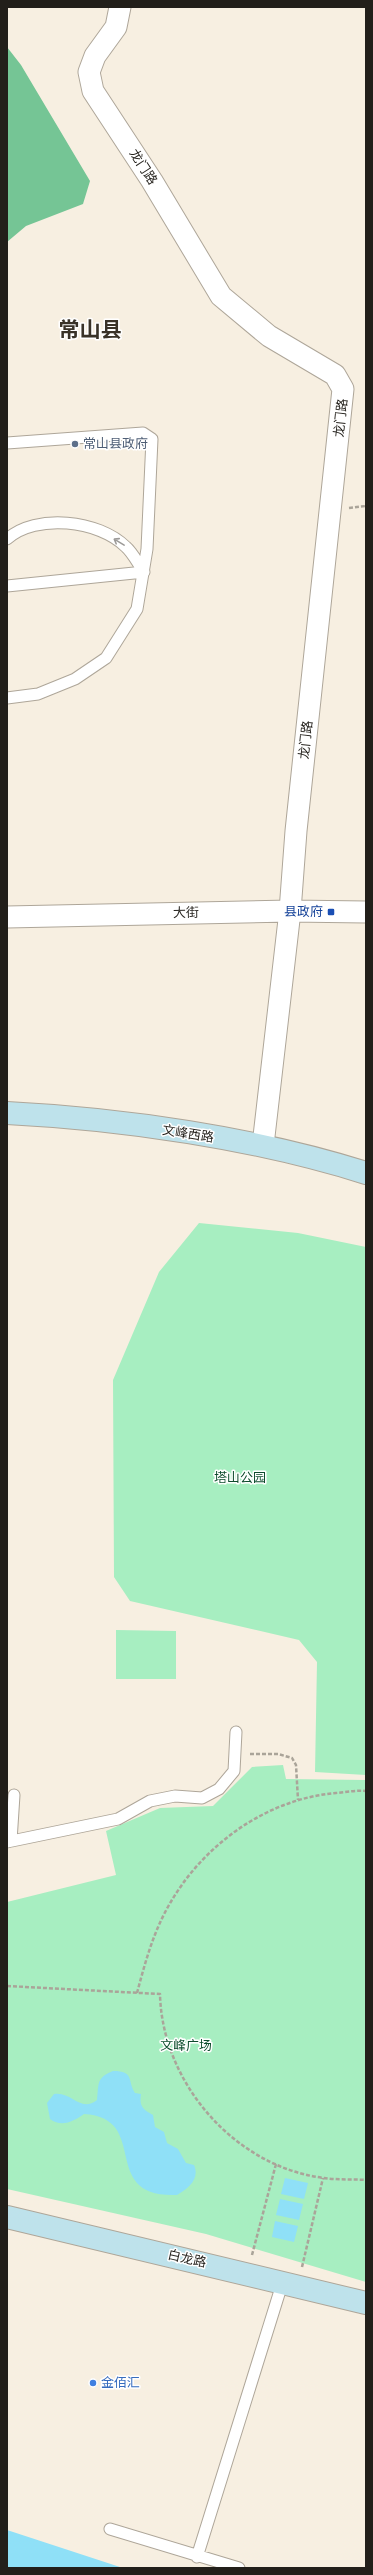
<svg xmlns="http://www.w3.org/2000/svg" width="373" height="2575" viewBox="0 0 373 2575" font-family="'Nunito Sans','Noto Sans SC',sans-serif">
	<style>
		.green { fill: #a7eec1 }
		.forest { fill: #75c595 }
		.water { fill: #8fe0f7 }
		.lines { fill: none; stroke-linecap: round; stroke-linejoin: round }
		.lane-casing { stroke: #aea699; stroke-width: 13 }
		.street-casing { stroke: #aea699; stroke-width: 23 }
		.secondary-casing { stroke: #aea699; stroke-width: 24 }
		.path { stroke: #aaa499; stroke-width: 2.5; stroke-dasharray: 4 2; stroke-linecap: butt }
		.lane { stroke: #fff; stroke-width: 11 }
		.street { stroke: #fff; stroke-width: 21 }
		.secondary { stroke: #bee2eb; stroke-width: 22 }
		.oneway { stroke: #9c9a98 }
		.service-dot { fill: #5c6f8a; stroke: #fff; stroke-width: 1.5 }
		.transit-dot { fill: #1a4fb4; stroke: #fff; stroke-width: 1.5 }
		.shop-dot { fill: #3f7fe0; stroke: #fff; stroke-width: 1.5 }
		.labels { text-anchor: middle; dominant-baseline: central; stroke-width: 3; stroke-linejoin: round; paint-order: stroke }
		.street-label { font-size: 13px; fill: #221f1a; stroke: #fff }
		.service-label { font-size: 13px; fill: #4e5e75; stroke: #fff; text-anchor: start }
		.transit-label { font-size: 13px; fill: #164399; stroke: #fff; text-anchor: end }
		.park-label { font-size: 13px; fill: #0d4c2d; stroke: #fff }
		.shop-label { font-size: 13px; fill: #366cbe; stroke: #fff; text-anchor: start }
		.town-label { font-size: 21px; font-weight: bold; fill: #393228; stroke: #fff }
	</style>
	<rect width="100%" height="100%" fill="#f7efe1"/>
	<path class="green" d="M 199,1223 L 298,1233 L 366,1247 L 366,1775 L 315,1772 L 317,1662 L 299,1640 L 130,1601 L 114,1577 L 113,1380 L 159,1272 Z
		M 116,1630 L 176,1631 L 176,1679 L 116,1679 Z
		M 283,1765 L 286,1779 L 366,1780 L 366,2282 L 206,2234 L 7,2189 L 7,1902 L 116,1875 L 106,1831 L 160,1808 L 213,1806 L 252,1767 Z"/>
	<path class="forest" d="M 7,47 L 21,65 L 90,181 L 83,204 L 26,226 L 7,242 Z"/>
	<path class="water" d="M 113,2071 C 135,2071 127,2081 135,2093 L 141,2094 C 139,2107 143,2109 153,2115 L 155,2127 L 164,2132 L 167,2143 L 178,2149 L 186,2163 L 194,2165 C 200,2179 189,2188 177,2195 C 97,2198 152,2118 84,2114 C 74,2121 62,2128 50,2119 L 47,2103 L 54,2094 C 72,2091 80,2113 97,2100 C 99,2083 96,2078 113,2071 Z
		M 285,2178 L 308,2183 L 304,2199 L 281,2194 Z
		M 280,2199 L 303,2204 L 299,2220 L 276,2215 Z
		M 275,2221 L 298,2226 L 294,2242 L 272,2237 Z
		M 7,2530 L 123,2568 L 7,2568 Z"/>
	<g class="lines">
		<defs>
			<path id="lane" d="M 7,443 L 143,433 L 152,439 L 147,549 L 137,609 L 106,658 L 75,679 L 38,694 L 7,698
				M 7,539 C 36,513 99,520 126,547 C 133,553 138,564 144,572 L 7,586
				M 11,1841 L 14,1795
				M 7,1842 L 118,1819 L 150,1801 L 175,1796 L 202,1798 L 219,1789 L 234,1771 L 236,1732
				M 110,2529 L 239,2568
				M 197,2557 L 283,2281"/>
			<path id="street" d="M 120,7 L 116,27 L 95,56 L 89,72 L 93,91 L 152,181 L 221,296 L 269,336 L 335,375 L 343,389 L 296,831 L 290,911 L 263,1145
				M 7,917 L 290,911 L 366,912"/>
			<path id="secondary" d="M 7,1113 C 124,1119 255,1138 366,1173
				M 7,2217 L 366,2303"/>
		</defs>
		<use href="#lane" class="lane-casing"/>
		<use href="#street" class="street-casing"/>
		<use href="#secondary" class="secondary-casing"/>
		<path class="path" d="M 349,508 L 366,506
			M 250,1754 L 278,1754 L 292,1758 L 296,1765 L 298,1800
			M 7,1986 L 160,1994 C 162,2083 235,2167 324,2178 C 337,2180 352,2179 366,2180
			M 137,1993 C 145,1963 153,1933 169,1905 C 203,1845 266,1799 336,1793 C 346,1792 356,1790 366,1791
			M 252,2255 L 276,2164
			M 302,2267 L 323,2178"/>
		<use href="#lane" class="lane"/>
		<use href="#street" class="street"/>
		<use href="#secondary" class="secondary"/>
	</g>
	<defs><path id="oneway-shaft" d="M-6 0H5M1.5-3L5.5 0L1.5 3" fill="none" stroke-width="1.6" stroke-linecap="round" stroke-linejoin="round"/></defs>
	<use class="oneway" href="#oneway-shaft" transform="translate(119 542) rotate(-149)"/>
	<circle class="service-dot" cx="75" cy="444" r="4"/>
	<rect class="transit-dot" x="327" y="908" width="8" height="8" rx="2"/>
	<circle class="shop-dot" cx="93" cy="2383" r="4"/>
	<g class="labels">
		<g class="street-label">
			<text transform="translate(143 167) rotate(57)">龙门路</text>
			<text transform="translate(341 418) rotate(-84)">龙门路</text>
			<text transform="translate(306 740) rotate(-84)">龙门路</text>
			<text transform="translate(186 913) rotate(-1)">大街</text>
			<text transform="translate(188 1134) rotate(9)">文峰西路</text>
			<text transform="translate(187 2259) rotate(13)">白龙路</text>
		</g>
		<g class="service-label">
			<text x="83" y="444">常山县政府</text>
		</g>
		<g class="transit-label">
			<text x="323" y="912">县政府</text>
		</g>
		<g class="park-label">
			<text x="240" y="1478">塔山公园</text>
			<text x="186" y="2046">文峰广场</text>
		</g>
		<g class="shop-label">
			<text x="101" y="2383">金佰汇</text>
		</g>
		<g class="town-label">
			<text x="90" y="330">常山县</text>
		</g>
	</g>
	<rect width="373" height="2575" fill="none" stroke="#221f1a" stroke-width="16"/>
</svg>
